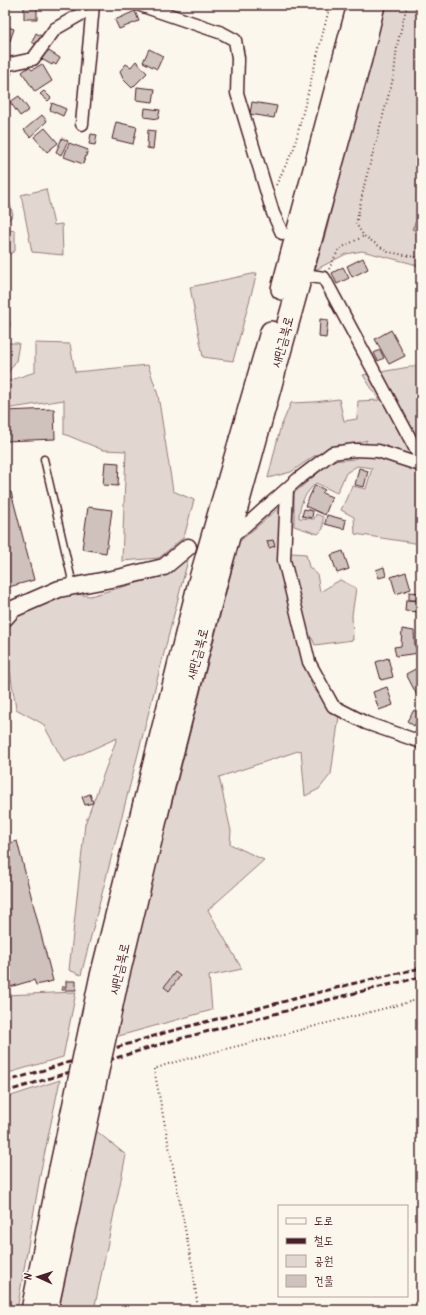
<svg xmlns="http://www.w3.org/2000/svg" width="426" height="1315" viewBox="0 0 426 1315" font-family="Kalam,'Poor Story',sans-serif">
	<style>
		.green { fill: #e2d7d0; stroke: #967b7e }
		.water { fill: #bfadaa; stroke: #907477 }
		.building { fill: #cfc2bc; stroke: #4a1f2b }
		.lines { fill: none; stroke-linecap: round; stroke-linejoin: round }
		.service-casing { stroke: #4a1f2b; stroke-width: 9 }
		.minor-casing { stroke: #4a1f2b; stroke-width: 15 }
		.tertiary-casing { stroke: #4a1f2b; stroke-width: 19 }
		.trunk-casing { stroke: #4a1f2b; stroke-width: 24 }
		.path { stroke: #4a1f2b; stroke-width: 2; stroke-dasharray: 1 3; stroke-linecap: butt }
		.service { stroke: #fbf7ec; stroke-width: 6 }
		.minor { stroke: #fbf7ec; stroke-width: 12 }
		.tertiary { stroke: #fbf7ec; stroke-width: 16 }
		.trunk { stroke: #fbf7ec; stroke-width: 21 }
		.rail { stroke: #4a1f2b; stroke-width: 3; stroke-dasharray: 6 3; stroke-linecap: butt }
		.trunk-bridge-casing { stroke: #4a1f2b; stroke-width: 24; stroke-linecap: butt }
		.trunk-bridge { stroke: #fbf7ec; stroke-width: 21 }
		.labels { text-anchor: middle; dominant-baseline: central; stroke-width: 3.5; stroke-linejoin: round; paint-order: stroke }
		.street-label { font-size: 13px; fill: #4a1f2b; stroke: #fbf7ec }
	</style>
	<rect width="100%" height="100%" fill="#fbf7ec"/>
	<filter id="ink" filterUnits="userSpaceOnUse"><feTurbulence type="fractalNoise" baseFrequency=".025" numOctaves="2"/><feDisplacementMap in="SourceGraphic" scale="8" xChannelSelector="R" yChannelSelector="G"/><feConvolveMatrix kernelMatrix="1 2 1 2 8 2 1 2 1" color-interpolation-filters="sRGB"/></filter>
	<g filter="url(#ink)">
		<path class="green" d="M 386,5 L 421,5 L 421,212 L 412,229 L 421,233 L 421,267 L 410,263 L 362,251 L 346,254 L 315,270 L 327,228 L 346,149 Z
			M 46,189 L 54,225 L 62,224 L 63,255 L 32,252 L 21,195 Z
			M 5,198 L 9,200 L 13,215 L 5,224 Z
			M 5,229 L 15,231 L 15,251 L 5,256 Z
			M 257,273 L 233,361 L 203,357 L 190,287 Z
			M 5,292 L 7,292 L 10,326 L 5,340 Z
			M 5,343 L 19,343 L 16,361 L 5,377 Z
			M 35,343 L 70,344 L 75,372 L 148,365 L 158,395 L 173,491 L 194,500 L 184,537 L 159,558 L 122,561 L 126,451 L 103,450 L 64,434 L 64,400 L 5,409 L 5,382 L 35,372 Z
			M 421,365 L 421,544 L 355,534 L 354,517 L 341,510 L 352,486 L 366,489 L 372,468 L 357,466 L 346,473 L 337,493 L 316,483 C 306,492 299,504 299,518 L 314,519 L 316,514 L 323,517 L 323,529 L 318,534 L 294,526 L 294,493 L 332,461 L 355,459 L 367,440 L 314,456 L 291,472 L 268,478 L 280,429 L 291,403 L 314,402 L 339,399 L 344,421 L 357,419 L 358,401 L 379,400 L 363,375 Z
			M 281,506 L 278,552 L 306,554 L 309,567 L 317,574 L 320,592 L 340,580 L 356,588 L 352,615 L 353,640 L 315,645 L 312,638 L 296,638 L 313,688 L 339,716 L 331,774 L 319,789 L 305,796 L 301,750 L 219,777 L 231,831 L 230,844 L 264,860 L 208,910 L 242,969 L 209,976 L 212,1010 L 115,1037 L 139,931 L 239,542 Z
			M 189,556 L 81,975 L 69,970 L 85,824 L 117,738 L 64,762 L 43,724 L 16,709 L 10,671 L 5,662 L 5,632 L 21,612 L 70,593 L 90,596 L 158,577 Z
			M 76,992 L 63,1057 L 5,1074 L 5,995 Z
			M 60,1080 L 41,1170 L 17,1310 L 5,1310 L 5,1098 Z
			M 95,1130 L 126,1155 L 94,1310 L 59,1310 Z"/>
		<path class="water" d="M 421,212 L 421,233 L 412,229 Z"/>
		<path class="building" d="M 24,5 L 37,5 L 37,19 L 24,19 Z
			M 135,11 L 139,21 L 119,29 L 115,20 Z
			M 5,26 L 14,29 L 10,41 L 5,39 Z
			M 36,33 L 43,37 L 39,46 L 32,42 Z
			M 44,48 L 60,58 L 56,65 L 53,63 L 52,65 L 38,57 Z
			M 149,49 L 163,56 L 157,69 L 143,62 Z
			M 136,61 L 147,73 L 132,88 L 124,80 L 120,71 L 126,64 L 131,67 Z
			M 42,64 L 52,81 L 35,92 L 22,72 L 29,67 L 32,70 Z
			M 8,67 L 12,74 L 6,77 L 11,88 L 5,91 L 5,69 Z
			M 137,87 L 155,89 L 153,102 L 136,100 Z
			M 44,91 L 51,98 L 48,101 L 40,94 Z
			M 19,96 L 29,110 L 20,116 L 10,102 Z
			M 252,102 L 277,106 L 274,118 L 250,114 Z
			M 52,103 L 66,109 L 63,116 L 50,110 Z
			M 145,108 L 160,110 L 158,119 L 144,117 Z
			M 42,115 L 47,121 L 30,137 L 24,130 Z
			M 116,122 L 137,127 L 133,144 L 112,139 Z
			M 45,128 L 58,143 L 47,152 L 34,137 Z
			M 148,130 L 155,131 L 153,149 L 147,148 Z
			M 91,134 L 97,135 L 95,145 L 89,144 Z
			M 62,138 L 68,141 L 61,155 L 56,152 Z
			M 69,143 L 88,150 L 83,164 L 64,157 Z
			M 363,258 L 368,269 L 352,277 L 347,266 Z
			M 343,267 L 349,278 L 337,284 L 332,273 Z
			M 320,319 L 328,320 L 326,338 L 319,337 Z
			M 391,330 L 405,356 L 389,364 L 375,339 Z
			M 380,350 L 384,358 L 378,361 L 374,353 Z
			M 54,409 L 55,439 L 5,441 L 5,411 Z
			M 105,462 L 119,463 L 118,486 L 103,485 Z
			M 359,468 L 368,471 L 364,487 L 355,485 Z
			M 315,485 L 325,490 L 322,493 L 332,497 L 325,515 L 305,506 Z
			M 11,492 L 34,580 L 5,588 L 5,493 Z
			M 88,507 L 112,510 L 106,553 L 82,549 Z
			M 304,509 L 313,511 L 312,518 L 302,516 Z
			M 327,515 L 346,520 L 344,529 L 325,524 Z
			M 273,540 L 275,546 L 269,548 L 267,541 Z
			M 343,551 L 349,569 L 337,573 L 331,555 Z
			M 384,567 L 386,576 L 379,578 L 376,570 Z
			M 406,572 L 411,589 L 396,594 L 391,577 Z
			M 409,592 L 421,593 L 421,600 L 409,600 Z
			M 406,600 L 421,601 L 421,612 L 405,611 Z
			M 402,629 L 414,631 L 415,647 L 419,646 L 420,653 L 396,656 L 394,647 L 401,646 Z
			M 388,658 L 393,677 L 381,680 L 376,662 Z
			M 421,666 L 421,695 L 418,697 L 406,674 Z
			M 387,687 L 393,705 L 379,710 L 373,692 Z
			M 414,710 L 421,715 L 414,726 L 407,721 Z
			M 90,794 L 93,803 L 85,805 L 82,797 Z
			M 17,841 L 53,981 L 36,985 L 34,980 L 10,987 L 5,965 L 5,845 Z
			M 175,972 L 180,976 L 169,991 L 164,987 Z
			M 66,981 L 76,981 L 76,990 L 62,990 L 62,987 L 66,987 Z"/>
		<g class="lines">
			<defs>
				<path id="service" d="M 44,459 L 73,585"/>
				<path id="minor" d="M 140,5 L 222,33 L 235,40 L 238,58 L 237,93 L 273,213 L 282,233
					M 5,65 L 33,59 L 55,29 L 81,14
					M 82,124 L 93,5
					M 311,276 L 324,278 L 421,459
					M 287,489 L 284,560 L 309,662 L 333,706 L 366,723 L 421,742
					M 237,533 L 298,479 L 332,453 L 355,450 L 378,451 L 421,465"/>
				<path id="tertiary" d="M 5,618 L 13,609 L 59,589 L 122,577 L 164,567 L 188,547"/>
				<path id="trunk" d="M 282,289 L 358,5
					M 100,980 L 199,582 L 271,332
					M 117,982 L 165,782 L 216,584 L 361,59 L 374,5
					M 32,1310 L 60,1169
					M 47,1310 L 78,1164"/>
			</defs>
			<use href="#service" class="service-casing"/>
			<use href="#minor" class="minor-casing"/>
			<use href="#tertiary" class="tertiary-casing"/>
			<use href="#trunk" class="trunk-casing"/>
			<path class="path" d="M 407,5 L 397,46 L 394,75 L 365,182 L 356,224 L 364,236 L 388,252 L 421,258
				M 276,185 L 294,148 L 330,5
				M 329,269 L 339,249 L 364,236
				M 198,1310 L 193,1270 L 154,1069 L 171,1063 L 421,999"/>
			<use href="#service" class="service"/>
			<use href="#minor" class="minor"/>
			<use href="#tertiary" class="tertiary"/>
			<use href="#trunk" class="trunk"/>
			<path class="rail" d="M 5,1082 L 167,1032 L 351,984 L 421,968
				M 5,1092 L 171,1041 L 355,993 L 421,977"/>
			<defs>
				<path id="trunk-bridge" d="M 78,1164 L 117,982
					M 60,1169 L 100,980"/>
			</defs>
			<use href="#trunk-bridge" class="trunk-bridge-casing"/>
			<use href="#trunk-bridge" class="trunk-bridge"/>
		</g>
	</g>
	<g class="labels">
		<g class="street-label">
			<text transform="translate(283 342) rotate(-75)">새만금북로</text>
			<text transform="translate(198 654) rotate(-75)">새만금북로</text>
			<text transform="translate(120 969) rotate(-77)">새만금북로</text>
		</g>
	</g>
	<rect width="426" height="1315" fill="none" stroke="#fbf7ec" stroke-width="20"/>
	<rect x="10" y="10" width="406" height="1295" fill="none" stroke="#4a1f2b" stroke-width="1.5" filter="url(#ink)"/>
	<rect x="278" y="1205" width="130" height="92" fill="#fbf7ec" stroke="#b4a19f"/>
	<rect x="286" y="1218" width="20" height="6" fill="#fbf7ec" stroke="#b4a19f"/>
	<text x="314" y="1225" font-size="12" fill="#4a1f2b">도로</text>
	<rect x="286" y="1238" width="20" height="6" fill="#4a1f2b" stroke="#b4a19f"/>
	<text x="314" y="1245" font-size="12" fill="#4a1f2b">철도</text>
	<rect x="286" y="1255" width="20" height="12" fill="#e2d7d0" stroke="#b4a19f"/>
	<text x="314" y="1265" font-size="12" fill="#4a1f2b">공원</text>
	<rect x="286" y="1275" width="20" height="12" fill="#cfc2bc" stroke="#b4a19f"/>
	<text x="314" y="1285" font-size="12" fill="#4a1f2b">건물</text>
	<g transform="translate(38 1277) rotate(273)" stroke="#fbf7ec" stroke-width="3" paint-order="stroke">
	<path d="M0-3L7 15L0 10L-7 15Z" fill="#4a1f2b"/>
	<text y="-6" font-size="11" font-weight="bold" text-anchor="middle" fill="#4a1f2b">N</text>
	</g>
</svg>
